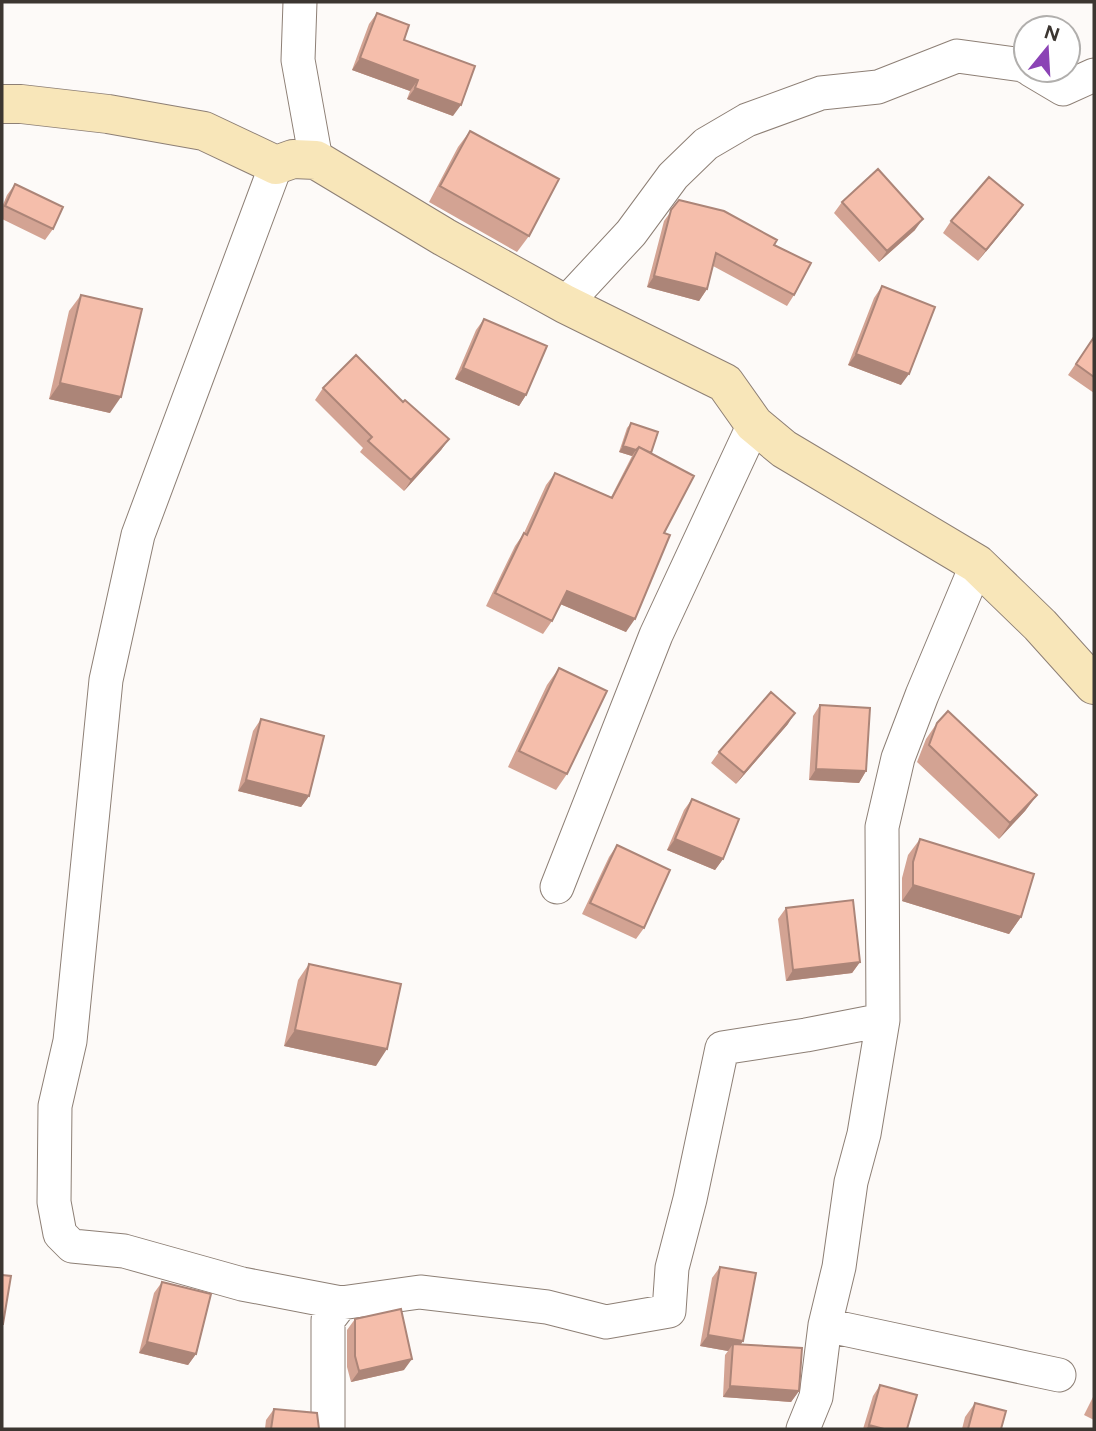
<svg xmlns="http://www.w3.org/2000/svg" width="1096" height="1431" viewBox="0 0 1096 1431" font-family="Figtree,sans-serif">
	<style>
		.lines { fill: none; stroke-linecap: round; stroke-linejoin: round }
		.street-casing { stroke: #8d7f75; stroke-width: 35 }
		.secondary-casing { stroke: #8d7f75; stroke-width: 40 }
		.street { stroke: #fff; stroke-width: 33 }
		.secondary { stroke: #f8e6b9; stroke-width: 38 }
		.wall { fill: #d3a393 }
		.shaded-wall { fill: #ac8578 }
		.building { fill: #f5beab; stroke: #ac8578; stroke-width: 2 }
	</style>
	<rect width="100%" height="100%" fill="#fdfaf8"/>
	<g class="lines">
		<defs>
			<path id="street" d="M 300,2 L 298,60 L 316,160
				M 1031,70 L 1063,89 L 1094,75
				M 276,165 L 138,535 L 106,680 L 70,1041 L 55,1106 L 54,1202 L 60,1234 L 72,1246 L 124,1251 L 242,1284 L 341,1303 L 328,1320 L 328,1429
				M 565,304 L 631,233 L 673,176 L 706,144 L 747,120 L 821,93 L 878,87 L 957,56 L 1023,65 L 1026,67
				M 557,887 L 656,635 L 754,424
				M 341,1303 L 420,1292 L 547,1307 L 606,1322 L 669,1311 L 672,1268 L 690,1199 L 722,1048 L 806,1035 L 883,1020
				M 825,1325 L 1059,1375
				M 803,1429 L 816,1397 L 825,1325 L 839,1267 L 851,1182 L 864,1134 L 883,1020 L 882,827 L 898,758 L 922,695 L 977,564"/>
			<path id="secondary" d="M 2,104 L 21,104 L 108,114 L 204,131 L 276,165 L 293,159 L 316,160 L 444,237 L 565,304 L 725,383 L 754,424 L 784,449 L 977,564 L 1040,625 L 1094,685"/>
		</defs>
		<use href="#street" class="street-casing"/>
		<use href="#secondary" class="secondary-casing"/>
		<use href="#street" class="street"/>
		<use href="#secondary" class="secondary"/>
	</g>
	<path class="wall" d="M 377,13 L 404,40 L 453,116 L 407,99 L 410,91 L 352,70 L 369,24 Z
		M 470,131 L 529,236 L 517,252 L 429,202 L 458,147 Z
		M 15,184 L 53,229 L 45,240 L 2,219 L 2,207 L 7,195 Z
		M 679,200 L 774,245 L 794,295 L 787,306 L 713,266 L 707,289 L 699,301 L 647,287 L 664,221 Z
		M 842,202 L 915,230 L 879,262 L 834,213 Z
		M 1023,205 L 1015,216 L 978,261 L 943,233 L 951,221 Z
		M 882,286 L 901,385 L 848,365 L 874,298 Z
		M 81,295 L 110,413 L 49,399 L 69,311 Z
		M 484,319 L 526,395 L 519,406 L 455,379 L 476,330 Z
		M 1094,337 L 1094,393 L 1068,375 Z
		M 323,388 L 403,402 L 449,439 L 441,450 L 404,491 L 360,452 L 363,448 L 315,400 Z
		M 631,423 L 651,453 L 664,533 L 626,632 L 560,604 L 552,621 L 543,634 L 486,606 L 515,546 L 524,533 L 546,485 L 555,473 L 611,497 L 632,456 L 619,452 L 627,428 Z
		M 559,668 L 567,774 L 556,790 L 508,767 L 547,685 Z
		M 820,705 L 866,771 L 859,783 L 809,780 L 813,716 Z
		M 261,719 L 309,796 L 301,807 L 238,791 L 253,731 Z
		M 937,723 L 1037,795 L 1025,811 L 999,839 L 917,762 L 926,739 Z
		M 788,724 L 736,784 L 711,763 L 719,752 Z
		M 692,799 L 723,859 L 715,870 L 667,850 L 684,810 Z
		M 920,839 L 1021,917 L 1009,934 L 902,901 L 902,878 L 908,855 Z
		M 617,845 L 644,928 L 636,939 L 582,914 L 609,857 Z
		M 786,908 L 860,962 L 852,973 L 786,981 L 778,919 Z
		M 309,964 L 376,1066 L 284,1046 L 298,980 Z
		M 720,1267 L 743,1341 L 741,1344 L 799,1391 L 791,1402 L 723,1397 L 725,1355 L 728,1351 L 700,1346 L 712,1278 Z
		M 162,1282 L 196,1354 L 188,1365 L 139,1353 L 154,1293 Z
		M 355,1319 L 404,1370 L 351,1382 L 347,1367 L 347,1330 Z
		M 880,1385 L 907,1429 L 863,1429 L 873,1396 Z
		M 1094,1395 L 1094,1420 L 1084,1415 Z
		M 975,1403 L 1001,1429 L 962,1429 L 965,1417 Z
		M 274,1409 L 319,1429 L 265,1429 L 266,1420 Z"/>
	<path class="shaded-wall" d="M 360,58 L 418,80 L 410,91 L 352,70 Z
		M 415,88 L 461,105 L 453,116 L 407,99 Z
		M 1023,205 L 1015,216 L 978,261 L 986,250 Z
		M 923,219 L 915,230 L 879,262 L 887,251 Z
		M 654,276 L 707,289 L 699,301 L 647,287 Z
		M 856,354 L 909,374 L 901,385 L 848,365 Z
		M 463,368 L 526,395 L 519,406 L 455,379 Z
		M 60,383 L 121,397 L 110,413 L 49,399 Z
		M 449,439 L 441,450 L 404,491 L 411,480 Z
		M 623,446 L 636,450 L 632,456 L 619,452 Z
		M 567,591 L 635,619 L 626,632 L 558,603 Z
		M 795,713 L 788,724 L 736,784 L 744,773 Z
		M 816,769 L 866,771 L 859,783 L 809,780 Z
		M 246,780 L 309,796 L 301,807 L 238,791 Z
		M 1037,795 L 1025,811 L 999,839 L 1010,823 Z
		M 675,839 L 723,859 L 715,870 L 667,850 Z
		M 913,885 L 1021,917 L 1009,934 L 902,901 Z
		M 860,962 L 852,973 L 786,981 L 793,970 Z
		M 295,1030 L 387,1049 L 376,1066 L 284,1046 Z
		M 708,1335 L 743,1341 L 735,1352 L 733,1344 L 728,1351 L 700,1346 Z
		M 147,1342 L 196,1354 L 188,1365 L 139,1353 Z
		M 412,1359 L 404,1370 L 351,1382 L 359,1371 Z
		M 730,1386 L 799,1391 L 791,1402 L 723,1397 Z
		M 869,1425 L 884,1429 L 866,1429 Z"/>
	<path class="building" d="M 377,13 L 409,25 L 404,40 L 475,66 L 461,105 L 415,88 L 418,80 L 360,58 Z
		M 470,131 L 559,179 L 529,236 L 440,186 Z
		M 878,169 L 923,219 L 887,251 L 842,202 Z
		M 989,177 L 1023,205 L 986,250 L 951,221 Z
		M 15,184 L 63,207 L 53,229 L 5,206 Z
		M 679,200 L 724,211 L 777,240 L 774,245 L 811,263 L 794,295 L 716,253 L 707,289 L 654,276 L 671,210 Z
		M 882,286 L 935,307 L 909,374 L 856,354 Z
		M 81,295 L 142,309 L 121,397 L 60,383 Z
		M 484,319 L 547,346 L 526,395 L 463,368 Z
		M 1094,337 L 1094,377 L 1076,364 Z
		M 356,355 L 403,402 L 405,400 L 449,439 L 411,480 L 368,441 L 372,437 L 323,388 Z
		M 631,423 L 658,432 L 651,453 L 639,447 L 636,450 L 623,446 Z
		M 639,447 L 694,476 L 664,533 L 670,535 L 635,619 L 567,591 L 552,621 L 495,593 L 524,533 L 527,535 L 555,473 L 612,498 Z
		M 559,668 L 607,691 L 567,774 L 519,751 Z
		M 771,692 L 795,713 L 744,773 L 719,752 Z
		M 820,705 L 870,708 L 866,771 L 816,769 Z
		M 948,711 L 1037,795 L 1010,823 L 929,745 L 937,723 Z
		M 261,719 L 324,736 L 309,796 L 246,780 Z
		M 692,799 L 739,819 L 723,859 L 675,839 Z
		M 920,839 L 1034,874 L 1021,917 L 913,885 L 913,862 Z
		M 617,845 L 670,870 L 644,928 L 590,903 Z
		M 853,900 L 860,962 L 793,970 L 786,908 Z
		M 309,964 L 401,984 L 387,1049 L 295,1030 Z
		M 720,1267 L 756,1273 L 743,1341 L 708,1335 Z
		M 2,1275 L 11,1276 L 3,1324 L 2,1324 Z
		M 162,1282 L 211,1294 L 196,1354 L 147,1342 Z
		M 401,1309 L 412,1359 L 359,1371 L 355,1356 L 355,1319 Z
		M 733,1344 L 802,1348 L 799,1391 L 730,1386 Z
		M 880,1385 L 917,1395 L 907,1429 L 884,1429 L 869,1425 Z
		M 975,1403 L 1006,1411 L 1001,1429 L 968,1429 Z
		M 274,1409 L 317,1413 L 319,1429 L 271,1429 Z"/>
	<rect width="1096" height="1431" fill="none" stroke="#3c3631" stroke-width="7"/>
	<g transform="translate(1047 49) rotate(18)"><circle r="33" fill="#ffffff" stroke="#b1afad" stroke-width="2"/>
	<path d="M0-5L12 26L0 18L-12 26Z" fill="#8b43b5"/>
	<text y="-10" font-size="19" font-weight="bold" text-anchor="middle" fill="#3c3631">N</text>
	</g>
</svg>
